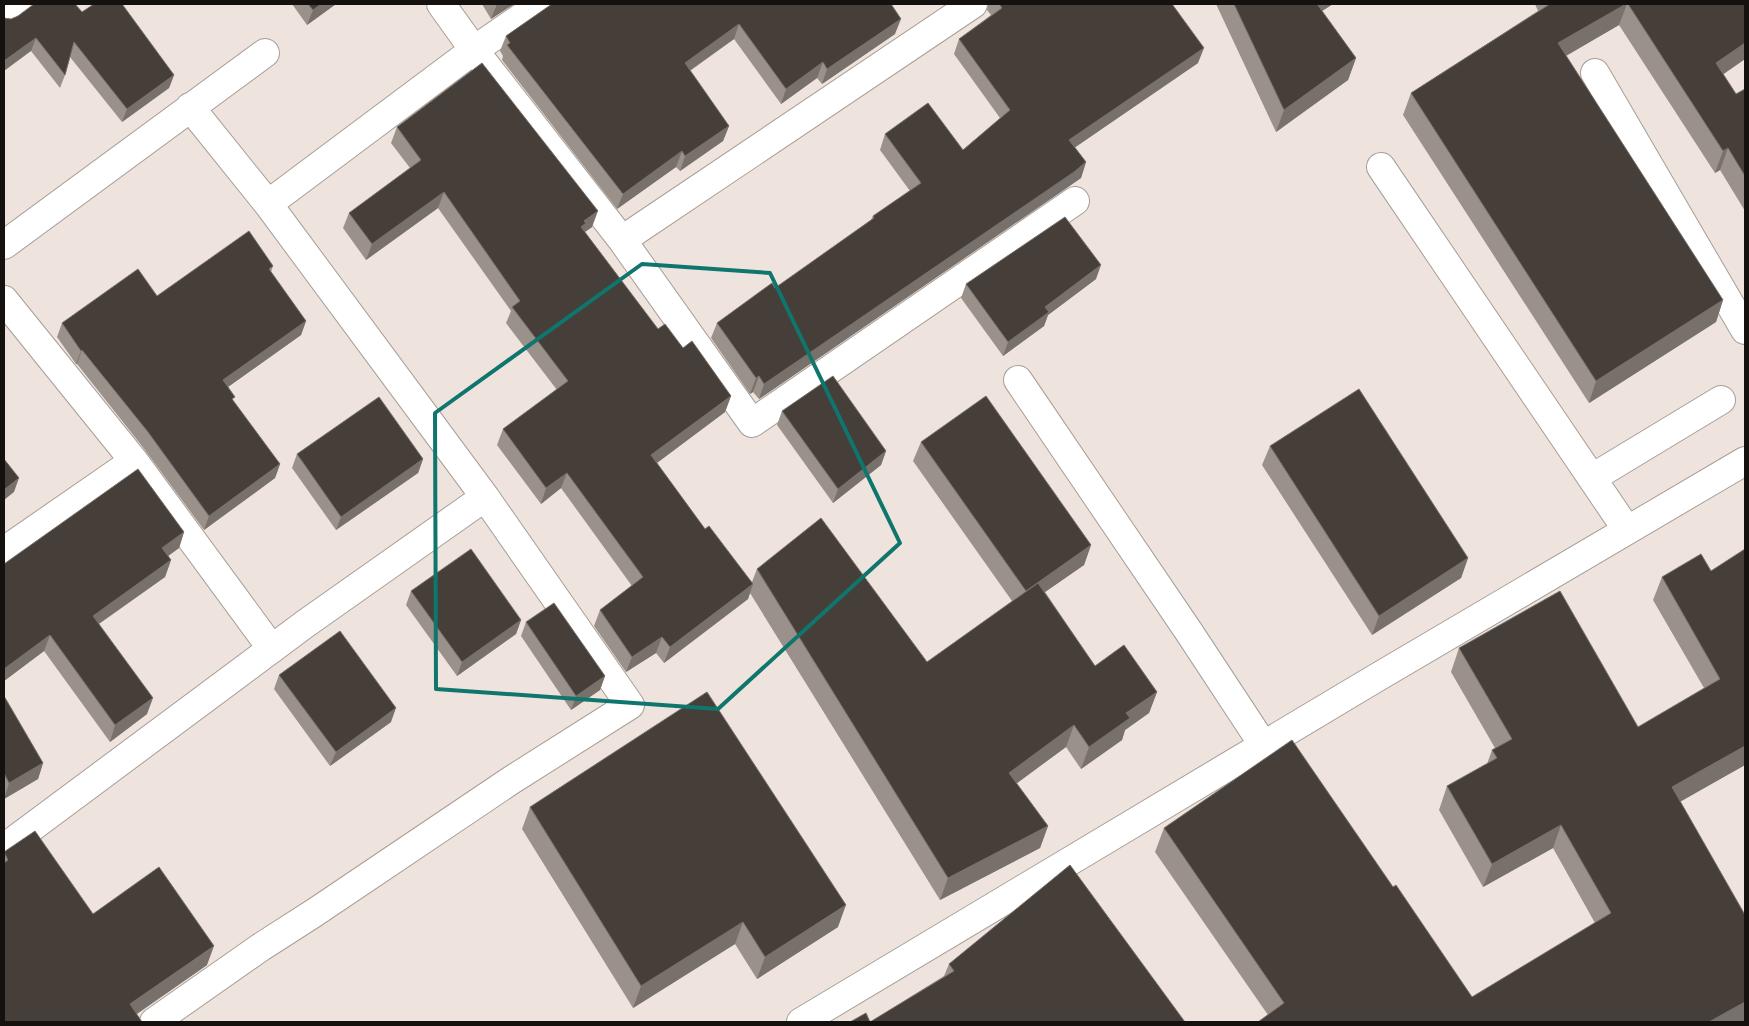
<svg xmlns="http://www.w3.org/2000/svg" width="1749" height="1026" viewBox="0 0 1749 1026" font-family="'Exo 2',sans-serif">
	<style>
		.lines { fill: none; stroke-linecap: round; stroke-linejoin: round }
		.minor-casing { stroke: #a79e98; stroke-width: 30 }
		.minor { stroke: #fff; stroke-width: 28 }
		.wall { fill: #9a918a }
		.shaded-wall { fill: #78706a }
		.building { fill: #463e38; stroke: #78706a }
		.marked { fill: none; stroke: #0f766e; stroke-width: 4; stroke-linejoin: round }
	</style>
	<rect width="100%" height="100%" fill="#eee4dd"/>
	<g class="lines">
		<defs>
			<path id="minor" d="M 441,4 L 474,50 L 622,240 L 752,423 L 1075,201
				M 4,17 L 21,4
				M 1595,73 L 1745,330
				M 1381,167 L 1627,530
				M 268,204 L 474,50 L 541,4
				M 622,240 L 973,4
				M 4,245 L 265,53
				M 4,300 L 134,461 L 272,649
				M 1018,380 L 1189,632 L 1264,746
				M 1592,478 L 1721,400
				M 4,551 L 134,461
				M 4,848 L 305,624 L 485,497
				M 154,1022 L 261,947 L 314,913 L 510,781 L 630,705 L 485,497 L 268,204 L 190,107
				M 801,1022 L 1371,681 L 1745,461"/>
		</defs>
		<use href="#minor" class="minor-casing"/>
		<use href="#minor" class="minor"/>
	</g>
	<path class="wall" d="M 292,4 L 336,4 L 307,25 Z
		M 482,4 L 514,4 L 491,19 Z
		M 552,4 L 895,34 L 822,84 L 817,78 L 781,104 L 734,39 L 690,71 L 729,126 L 723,141 L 680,171 L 676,167 L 617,209 L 502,60 L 503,56 L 500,51 L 506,36 Z
		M 988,4 L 1172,4 L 1198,63 L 1075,147 L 1086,162 L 1081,178 L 1068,187 L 759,399 L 753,392 L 750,394 L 711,338 L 717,323 L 775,288 L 871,220 L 873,216 L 910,191 L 880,150 L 885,134 L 963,150 L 1000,118 L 954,54 L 959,39 L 991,15 L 987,10 Z
		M 1216,4 L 1333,4 L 1322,11 L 1356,58 L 1348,80 L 1276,132 Z
		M 1535,4 L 1745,4 L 1745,59 L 1723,74 L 1736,94 L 1745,89 L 1745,211 L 1720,170 L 1715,173 L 1619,25 L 1566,56 L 1723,300 L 1716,322 L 1589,403 L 1403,115 L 1411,93 L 1538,11 Z
		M 82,12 L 174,75 L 169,88 L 122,122 L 70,57 L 65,75 L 60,88 L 31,51 L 11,19 Z
		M 397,127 L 592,227 L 585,232 L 658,329 L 683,348 L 731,396 L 725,412 L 657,463 L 705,529 L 752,582 L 757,569 L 927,662 L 1012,601 L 913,461 L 921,442 L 1091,545 L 1084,565 L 1045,592 L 1095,666 L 1157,692 L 1149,713 L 1125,730 L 1122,740 L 1081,769 L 1066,747 L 1016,783 L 1048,826 L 1040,848 L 940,900 L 750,593 L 748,599 L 664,663 L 656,653 L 626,672 L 594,626 L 600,610 L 632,586 L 561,488 L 541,504 L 497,445 L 503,429 L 557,390 L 506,323 L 511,311 L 438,208 L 366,260 L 343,228 L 349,213 L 410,168 L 391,143 Z
		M 273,266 L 271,272 L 306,321 L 301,335 L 228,387 L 233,401 L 280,464 L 275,478 L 204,530 L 142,446 L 77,364 L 76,364 L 57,337 L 62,323 L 157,296 Z
		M 1096,279 L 1048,315 L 1044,326 L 1003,356 L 961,298 L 966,284 Z
		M 782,411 L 886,451 L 881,465 L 833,503 L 777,425 Z
		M 1270,446 L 1468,558 L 1461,578 L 1372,635 L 1262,465 Z
		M 297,454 L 423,459 L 418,473 L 336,530 L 292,468 Z
		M 184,532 L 179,548 L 168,556 L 171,560 L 165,577 L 99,624 L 147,714 L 110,742 L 44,651 L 4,681 L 4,564 Z
		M 1745,549 L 1745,765 L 1680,801 L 1745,915 L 1745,1020 L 1742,1022 L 1258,1022 L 1268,1015 L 1155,852 L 1164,828 L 1393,887 L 1472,997 L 1595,923 L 1553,848 L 1483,887 L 1439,810 L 1447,786 L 1487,764 L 1492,750 L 1495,748 L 1451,672 L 1459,648 L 1638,727 L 1704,688 L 1653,600 L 1662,577 L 1711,571 Z
		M 411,591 L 521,620 L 516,634 L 457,676 L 406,605 Z
		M 526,622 L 605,676 L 600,690 L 571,710 L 521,636 Z
		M 279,675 L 391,722 L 330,766 L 274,689 Z
		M 4,696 L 43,763 L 38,779 L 4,799 Z
		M 530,807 L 838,927 L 757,979 L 735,944 L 633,1008 L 522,829 Z
		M 4,852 L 93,914 L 207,965 L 137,1014 L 4,1022 Z
		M 949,964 L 1185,1022 L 870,1022 L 944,976 Z"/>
	<path class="shaded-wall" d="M 321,4 L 336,4 L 307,25 L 313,10 Z
		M 497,4 L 514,4 L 491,19 Z
		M 1312,4 L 1333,4 L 1306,21 Z
		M 1626,4 L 1627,4 L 1619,25 L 1550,65 L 1558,43 Z
		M 901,19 L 895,34 L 822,84 L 827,69 Z
		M 739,24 L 734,39 L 679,78 L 685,63 Z
		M 36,38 L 31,51 L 4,71 L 4,61 Z
		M 1745,43 L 1745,59 L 1708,85 L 1716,63 Z
		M 1204,48 L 1198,63 L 1064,155 L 1069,140 Z
		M 1356,58 L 1348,80 L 1276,132 L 1284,110 Z
		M 823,62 L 817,78 L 781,104 L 786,89 Z
		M 174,75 L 169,88 L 122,122 L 127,109 Z
		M 729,126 L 723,141 L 680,171 L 685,156 Z
		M 1728,148 L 1720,170 L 1715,173 L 1723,151 Z
		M 682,151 L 676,167 L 617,209 L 623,194 Z
		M 1086,162 L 1081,178 L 1068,187 L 759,399 L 764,384 Z
		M 444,192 L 438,208 L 366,260 L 372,244 Z
		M 598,211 L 592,227 L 582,234 L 581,227 L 584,221 Z
		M 1101,265 L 1096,279 L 1048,315 L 1044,326 L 1003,356 L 1008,342 L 1045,307 Z
		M 1723,300 L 1716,322 L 1589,403 L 1596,381 Z
		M 306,321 L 301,335 L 218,394 L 223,380 Z
		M 82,350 L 77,364 L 76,364 L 81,351 Z
		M 759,376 L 753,392 L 750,394 L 756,378 Z
		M 731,396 L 725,412 L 646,471 L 651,455 Z
		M 886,451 L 881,465 L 833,503 L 838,489 Z
		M 423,459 L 418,473 L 336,530 L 341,517 Z
		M 280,464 L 275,478 L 204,530 L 209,516 Z
		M 567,473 L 561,488 L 541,504 L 546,488 Z
		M 19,478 L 14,492 L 4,500 L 4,490 Z
		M 184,532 L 179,548 L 157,564 L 162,548 Z
		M 1091,545 L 1084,565 L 1019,610 L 1026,591 Z
		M 1468,558 L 1461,578 L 1372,635 L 1379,616 Z
		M 171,560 L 165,577 L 87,632 L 93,616 Z
		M 753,584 L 748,599 L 664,663 L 670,647 Z
		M 521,620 L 516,634 L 457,676 L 462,662 Z
		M 50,635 L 44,651 L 4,681 L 4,669 Z
		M 662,637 L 656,653 L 626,672 L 632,657 Z
		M 605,676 L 600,690 L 571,710 L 576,696 Z
		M 1157,692 L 1149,713 L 1125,730 L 1122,740 L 1081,769 L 1089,747 L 1126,713 Z
		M 153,698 L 147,714 L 110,742 L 115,725 Z
		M 396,708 L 391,722 L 330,766 L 336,752 Z
		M 1074,725 L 1066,747 L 1001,795 L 1009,773 Z
		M 1745,746 L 1745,765 L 1664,811 L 1672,787 Z
		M 43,763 L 38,779 L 4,799 L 9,783 Z
		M 1561,825 L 1553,848 L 1483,887 L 1492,864 Z
		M 1048,826 L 1040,848 L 940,900 L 948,878 Z
		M 846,905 L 838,927 L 757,979 L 765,957 Z
		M 743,922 L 735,944 L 633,1008 L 641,986 Z
		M 214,946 L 207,965 L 125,1022 L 130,1004 Z
		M 1745,1002 L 1745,1020 L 1742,1022 L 1709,1022 Z"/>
	<path class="building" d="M 34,4 L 75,4 L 82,12 L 94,4 L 122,4 L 174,75 L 127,109 L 74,42 L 65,75 L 36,38 L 4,61 L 4,18 L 11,19 L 18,16 Z
		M 308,4 L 321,4 L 313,10 Z
		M 552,4 L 891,4 L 901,19 L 827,69 L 823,62 L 786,89 L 739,24 L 685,63 L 729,126 L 685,156 L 682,151 L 623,194 L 507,45 L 510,43 L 506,36 Z
		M 999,4 L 1172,4 L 1204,48 L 1069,140 L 1086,162 L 1074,172 L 764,384 L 759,376 L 756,378 L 717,323 L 772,283 L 775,288 L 874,218 L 873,216 L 921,183 L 885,134 L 928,103 L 963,150 L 1010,110 L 959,39 L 1002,8 Z
		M 1234,4 L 1317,4 L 1356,58 L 1284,110 Z
		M 1550,4 L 1626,4 L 1558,43 L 1723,300 L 1596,381 L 1411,93 Z
		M 1628,4 L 1745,4 L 1745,43 L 1716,63 L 1736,94 L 1745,89 L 1745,176 L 1728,148 L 1723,151 Z
		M 482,63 L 598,211 L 584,221 L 586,223 L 581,227 L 658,329 L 665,324 L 683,348 L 692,341 L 731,396 L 651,455 L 705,529 L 709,526 L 753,584 L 670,647 L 662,637 L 632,657 L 600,610 L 643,577 L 567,473 L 546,488 L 503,429 L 568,381 L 512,307 L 520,301 L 444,192 L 372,244 L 349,213 L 421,160 L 397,127 Z
		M 1065,217 L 1101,265 L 1045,307 L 1049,312 L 1008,342 L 966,284 Z
		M 249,231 L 273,266 L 269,269 L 306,321 L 223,380 L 235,397 L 232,399 L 280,464 L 209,516 L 148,432 L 82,350 L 81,351 L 62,323 L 138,269 L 157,296 Z
		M 833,376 L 886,451 L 838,489 L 782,411 Z
		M 1359,389 L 1468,558 L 1379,616 L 1270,446 Z
		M 986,396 L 1091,545 L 1026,591 L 921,442 Z
		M 379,397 L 423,459 L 341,517 L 297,454 Z
		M 4,459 L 19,478 L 4,490 Z
		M 138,469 L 184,532 L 162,548 L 171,560 L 93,616 L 153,698 L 115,725 L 50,635 L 4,669 L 4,564 Z
		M 821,518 L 927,662 L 1038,583 L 1095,666 L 1124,645 L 1157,692 L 1126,713 L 1130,718 L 1089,747 L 1074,725 L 1009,773 L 1048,826 L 948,878 L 757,569 Z
		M 471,549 L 521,620 L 462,662 L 411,591 Z
		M 1745,549 L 1745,746 L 1672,787 L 1745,915 L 1745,1002 L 1709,1022 L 1258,1022 L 1284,1003 L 1164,828 L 1292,740 L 1393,887 L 1396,885 L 1472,997 L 1611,913 L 1561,825 L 1492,864 L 1447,786 L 1497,758 L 1492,750 L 1512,739 L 1459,648 L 1560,591 L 1638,727 L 1720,679 L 1662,577 L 1701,554 L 1711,571 Z
		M 554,603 L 605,676 L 576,696 L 526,622 Z
		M 340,631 L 396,708 L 336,752 L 279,675 Z
		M 707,692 L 846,905 L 765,957 L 743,922 L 641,986 L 530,807 Z
		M 4,696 L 43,763 L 9,783 L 4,773 Z
		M 35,831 L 93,914 L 159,867 L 214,946 L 130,1004 L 142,1022 L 4,1022 L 4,863 L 8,860 L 4,852 Z
		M 1070,865 L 1185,1022 L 850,1022 L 866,1013 L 870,1022 L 954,971 L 949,964 Z"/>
	<path class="marked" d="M 642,264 L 770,273 L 900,543 L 718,709 L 436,689 L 435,413 Z"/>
	<rect width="1749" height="1026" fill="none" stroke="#14110f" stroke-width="10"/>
</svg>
